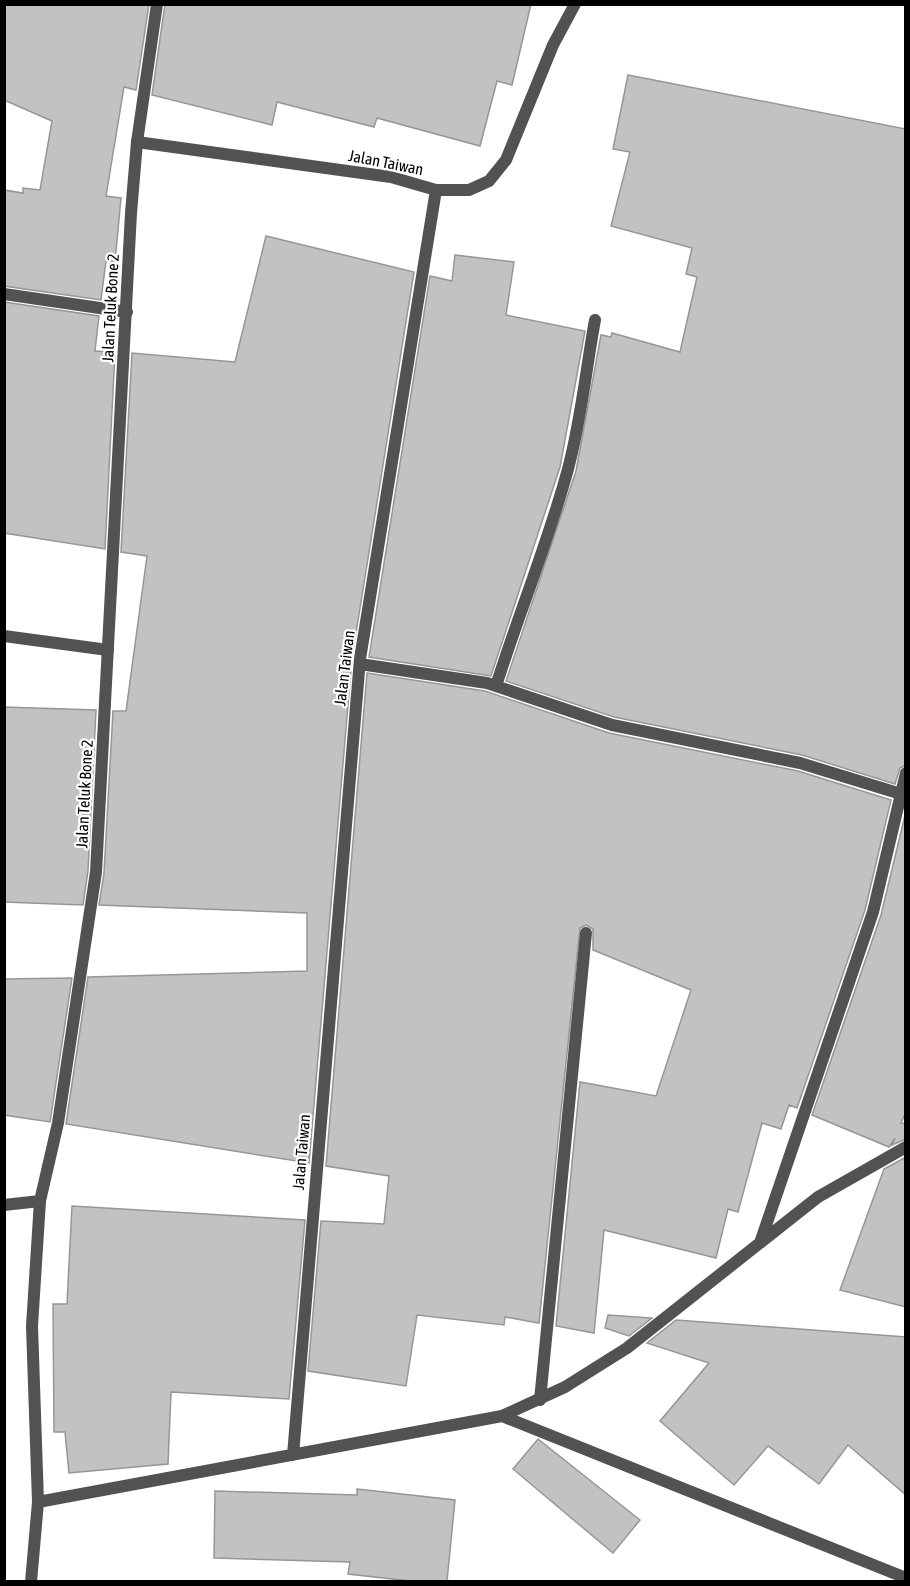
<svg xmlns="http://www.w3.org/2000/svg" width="910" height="1586" viewBox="0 0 910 1586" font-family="'Asap Condensed',sans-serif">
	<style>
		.building { fill: #c2c2c2; stroke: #969696; stroke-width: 1.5 }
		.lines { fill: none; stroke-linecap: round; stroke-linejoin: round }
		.lane { stroke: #525252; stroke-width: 12 }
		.street { stroke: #525252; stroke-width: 12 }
		.labels { text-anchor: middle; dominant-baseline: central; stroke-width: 4.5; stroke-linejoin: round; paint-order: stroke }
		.street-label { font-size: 16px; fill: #000; stroke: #fff }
	</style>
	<rect width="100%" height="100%" fill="#fff"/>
	<path class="building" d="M 4,4 L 149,4 L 136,90 L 124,87 L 106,196 L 121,198 L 115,262 L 106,261 L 101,300 L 4,286 L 4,190 L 23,193 L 23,188 L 40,190 L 52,121 L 4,100 Z
		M 165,4 L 531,4 L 512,85 L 497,81 L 480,146 L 377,118 L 374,127 L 277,102 L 272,125 L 152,95 Z
		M 628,75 L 906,129 L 906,765 L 900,768 L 895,784 L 802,755 L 614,717 L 506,681 L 576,471 L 601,335 L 611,337 L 612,333 L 680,352 L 697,277 L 686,274 L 692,248 L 611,226 L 630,152 L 613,149 Z
		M 266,236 L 414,272 L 352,658 L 309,1163 L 66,1124 L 88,977 L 307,971 L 307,913 L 99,905 L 104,873 L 113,711 L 126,711 L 147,556 L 121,552 L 132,353 L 235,362 Z
		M 455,255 L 514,262 L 506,315 L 585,331 L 560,467 L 491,676 L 369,657 L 430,276 L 452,281 Z
		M 4,302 L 99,316 L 95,351 L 115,352 L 105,549 L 4,533 Z
		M 367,673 L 485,691 L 609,733 L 798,771 L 891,800 L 865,910 L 797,1108 L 789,1105 L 781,1129 L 762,1123 L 738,1212 L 728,1209 L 716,1258 L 604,1230 L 594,1333 L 556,1326 L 580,1082 L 656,1096 L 691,990 L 593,950 L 593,929 L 586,925 L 580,928 L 539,1323 L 505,1317 L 504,1325 L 417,1315 L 406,1386 L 308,1371 L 321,1221 L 384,1224 L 389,1176 L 326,1166 Z
		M 4,707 L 96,710 L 88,871 L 83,905 L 4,902 Z
		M 906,811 L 906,1112 L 901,1123 L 906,1124 L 906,1139 L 892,1145 L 895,1138 L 889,1147 L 812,1115 L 881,915 Z
		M 72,978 L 50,1122 L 4,1115 L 4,979 Z
		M 906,1157 L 906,1307 L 840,1290 L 884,1169 Z
		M 72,1206 L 305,1220 L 289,1399 L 171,1392 L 168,1464 L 69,1473 L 65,1432 L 54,1432 L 53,1304 L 67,1304 Z
		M 608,1315 L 652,1318 L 629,1336 L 605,1328 Z
		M 676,1320 L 906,1337 L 906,1495 L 848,1445 L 819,1484 L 768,1446 L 734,1485 L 660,1421 L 709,1363 L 647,1343 Z
		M 538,1439 L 640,1520 L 613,1553 L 513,1469 Z
		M 357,1489 L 455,1500 L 447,1581 L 410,1581 L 348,1574 L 350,1562 L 214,1558 L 215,1491 L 357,1495 Z"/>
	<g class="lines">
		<path class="lane" d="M 31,1582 L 38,1502 L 32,1326 L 40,1201 L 58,1123 L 96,872 L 131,213 L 137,142 L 157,4"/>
		<path class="street" d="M 137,142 L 391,177 L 436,190 L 469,190 L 489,181 L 506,160 L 553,45 L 575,4
			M 4,294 L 127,312
			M 4,636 L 108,650
			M 360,664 L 487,683 L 612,725 L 800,763 L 901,794
			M 496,686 C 519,613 548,543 568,469 C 581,421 586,369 595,320
			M 4,1205 L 40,1201
			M 761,1240 L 873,912 L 906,773
			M 540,1400 L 586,933
			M 502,1416 L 906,1578
			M 293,1455 L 360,659 L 436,190
			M 38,1502 L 502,1416 L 565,1387 L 627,1348 L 818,1197 L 906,1147"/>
	</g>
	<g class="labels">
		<g class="street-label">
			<text transform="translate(386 162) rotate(11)">Jalan Taiwan</text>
			<text transform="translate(110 308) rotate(-87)">Jalan Teluk Bone 2</text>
			<text transform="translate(344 668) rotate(-83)">Jalan Taiwan</text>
			<text transform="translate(84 794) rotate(-87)">Jalan Teluk Bone 2</text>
			<text transform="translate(301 1152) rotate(-85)">Jalan Taiwan</text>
		</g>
	</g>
	<rect width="910" height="1586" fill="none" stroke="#000000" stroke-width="12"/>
</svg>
